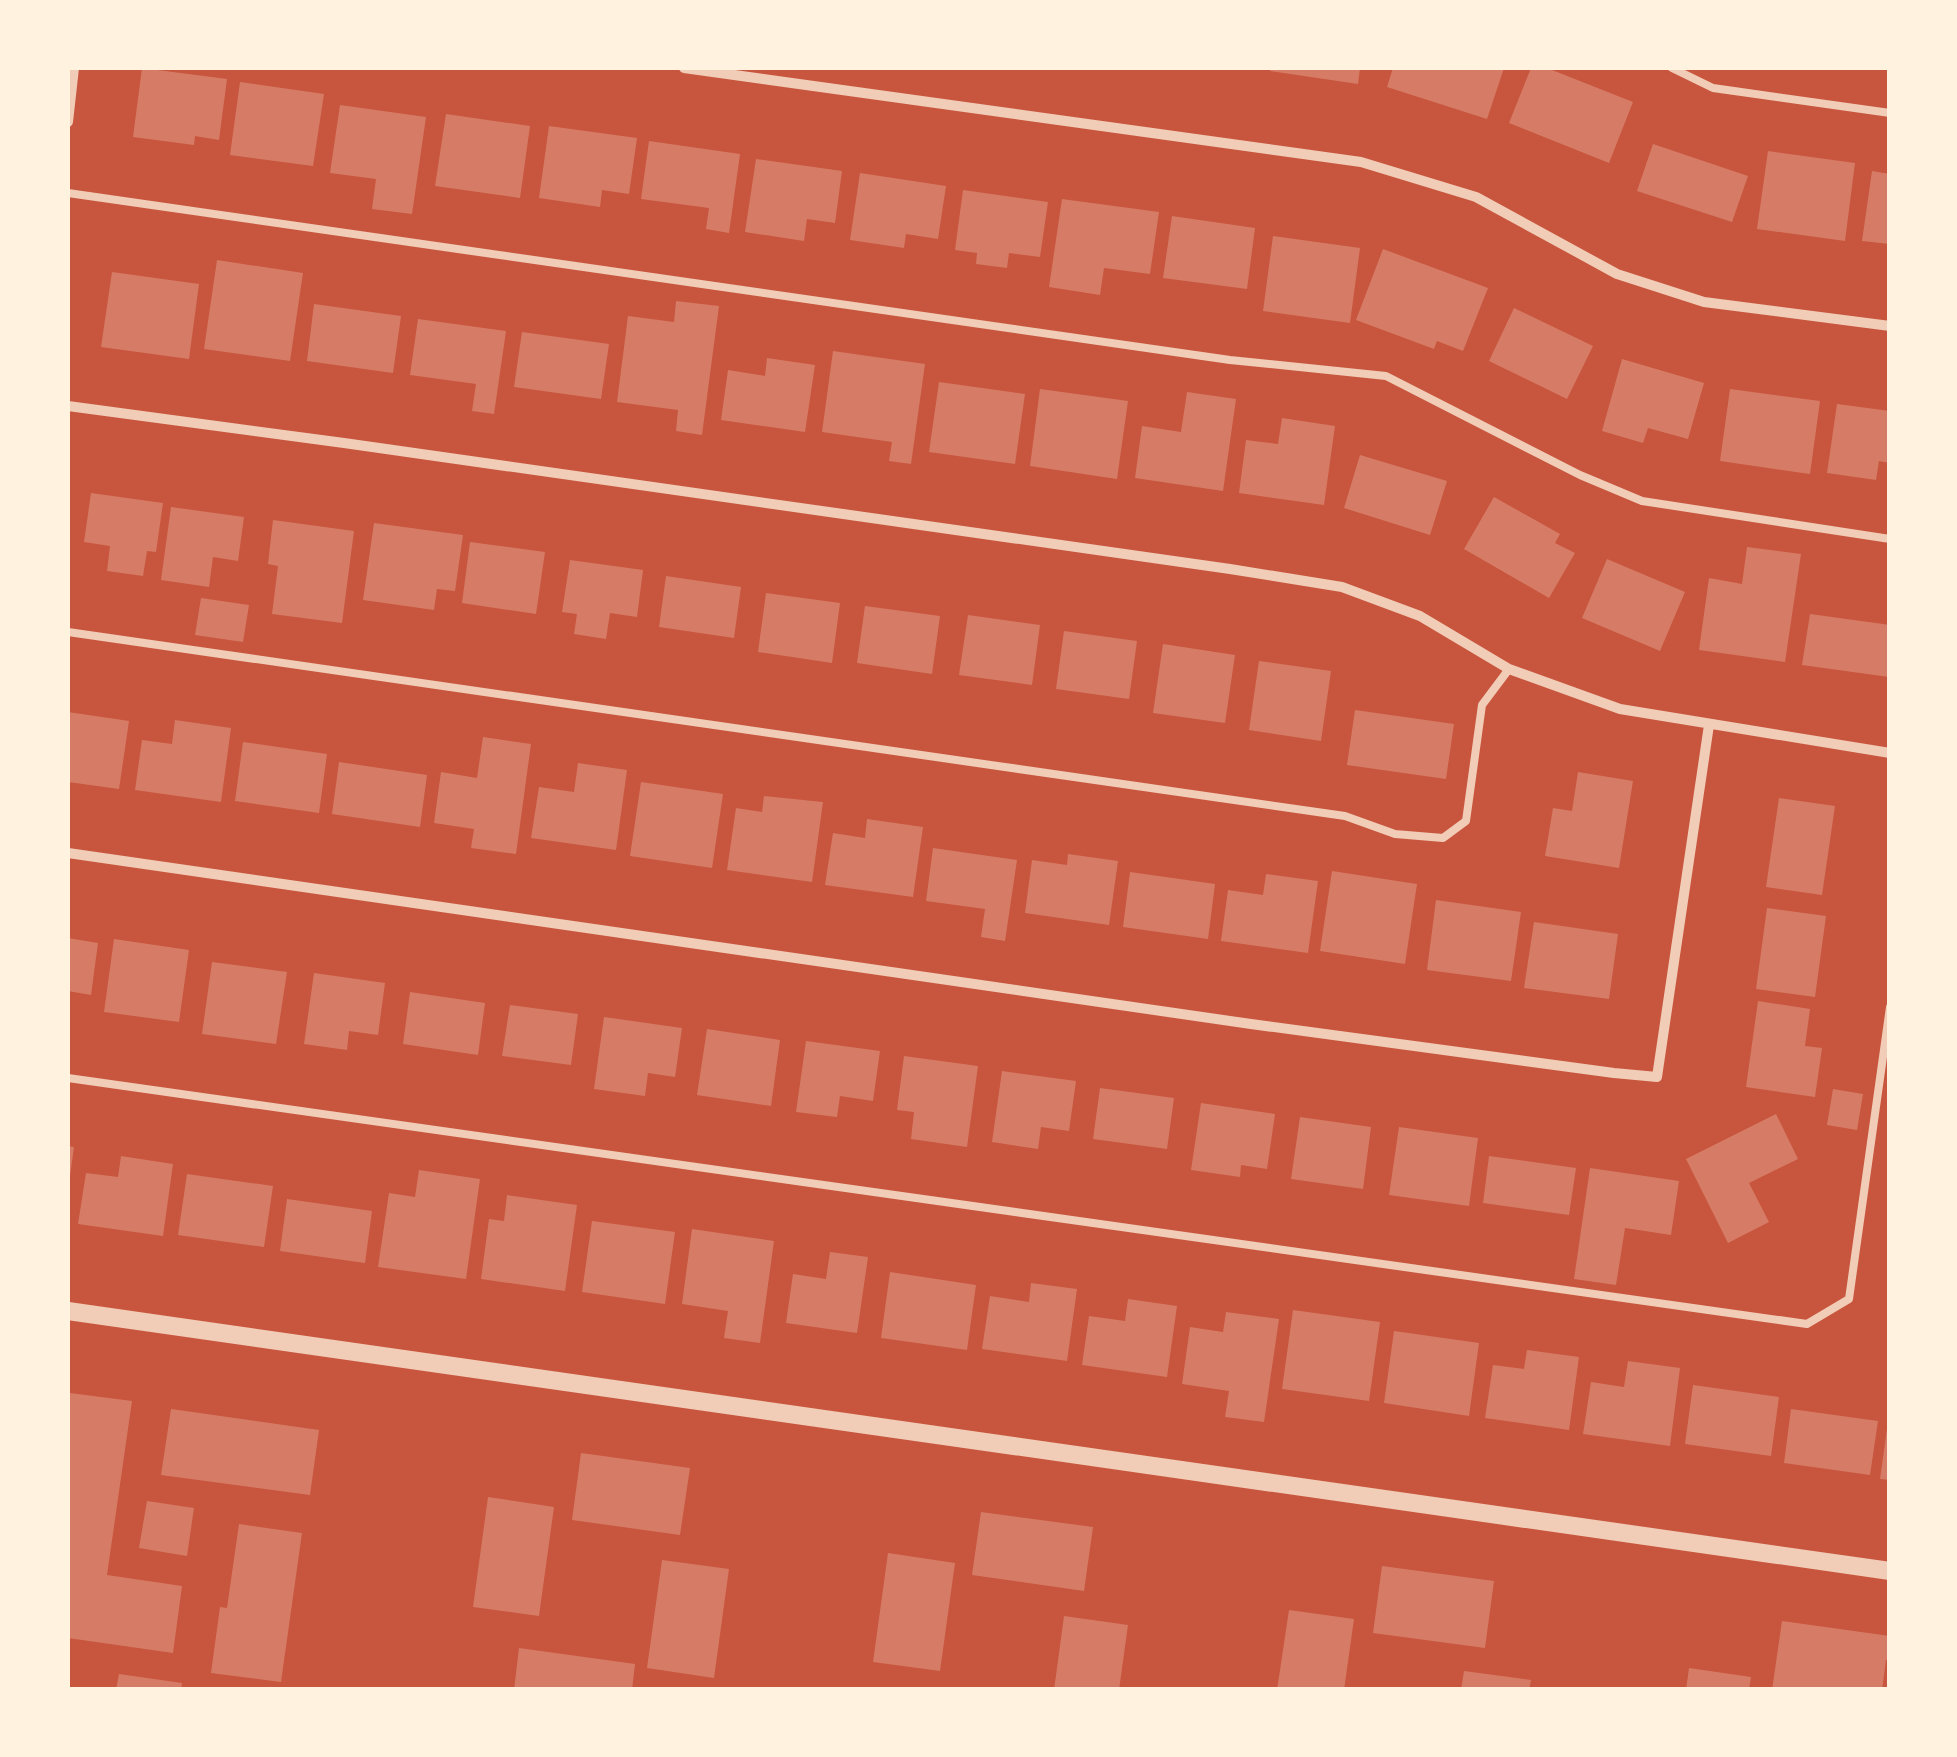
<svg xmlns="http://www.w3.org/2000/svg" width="1957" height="1757" viewBox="0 0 1957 1757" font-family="Signika,sans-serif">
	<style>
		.building { fill: #d67c66 }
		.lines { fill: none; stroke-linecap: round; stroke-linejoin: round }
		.service { stroke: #f1ccb7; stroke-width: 8 }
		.minor { stroke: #f1ccb7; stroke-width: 10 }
		.tertiary { stroke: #f1ccb7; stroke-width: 18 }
	</style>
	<rect width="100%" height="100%" fill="#c8553d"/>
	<path class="building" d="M 142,68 L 227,79 L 219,140 L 195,136 L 194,145 L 133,137 Z
		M 1271,68 L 1360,68 L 1358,84 L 1270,71 Z
		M 1393,68 L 1504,68 L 1487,119 L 1387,87 Z
		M 1531,68 L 1547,68 L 1633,102 L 1609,163 L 1509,123 Z
		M 240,82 L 324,94 L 313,166 L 230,155 Z
		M 340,105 L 426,117 L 412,214 L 372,209 L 376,179 L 330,173 Z
		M 446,114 L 530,126 L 520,198 L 435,186 Z
		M 549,126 L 637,138 L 629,194 L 602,190 L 600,207 L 539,198 Z
		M 649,141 L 740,154 L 729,233 L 706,229 L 709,208 L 641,199 Z
		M 1653,144 L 1748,176 L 1732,222 L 1637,191 Z
		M 1768,151 L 1855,163 L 1845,241 L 1757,229 Z
		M 756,159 L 842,171 L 835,223 L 807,219 L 804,241 L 745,232 Z
		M 1872,171 L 1890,174 L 1890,244 L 1862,241 Z
		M 860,173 L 946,186 L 938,239 L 906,234 L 904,248 L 850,240 Z
		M 963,190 L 1048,202 L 1040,257 L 1009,253 L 1007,268 L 976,264 L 977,253 L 955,250 Z
		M 1062,199 L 1159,212 L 1150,274 L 1104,268 L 1100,295 L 1049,287 Z
		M 1172,216 L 1255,228 L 1247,289 L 1163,278 Z
		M 1273,236 L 1360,248 L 1350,323 L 1263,311 Z
		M 1383,249 L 1488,288 L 1463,351 L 1437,341 L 1434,349 L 1356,320 Z
		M 217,260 L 303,273 L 290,361 L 204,349 Z
		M 112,272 L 199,284 L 189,359 L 101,347 Z
		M 676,301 L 719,306 L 702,435 L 676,431 L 678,410 L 617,402 L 628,316 L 674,322 Z
		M 314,304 L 401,316 L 393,373 L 307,361 Z
		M 1514,308 L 1593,346 L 1567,399 L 1489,361 Z
		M 418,319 L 506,331 L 494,414 L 472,411 L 476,384 L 410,375 Z
		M 522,332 L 609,344 L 601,399 L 514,387 Z
		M 833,351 L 925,364 L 911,464 L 889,461 L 892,442 L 822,432 Z
		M 767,358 L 815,365 L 805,432 L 721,420 L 728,370 L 765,376 Z
		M 1622,359 L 1704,383 L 1688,439 L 1648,428 L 1643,443 L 1602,431 Z
		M 939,382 L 1025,394 L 1015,464 L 929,452 Z
		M 1040,389 L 1128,401 L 1117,479 L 1030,466 Z
		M 1730,389 L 1820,401 L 1810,474 L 1720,461 Z
		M 1187,392 L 1236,399 L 1223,491 L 1135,478 L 1142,426 L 1181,432 Z
		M 1837,404 L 1890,411 L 1890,463 L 1879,461 L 1876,480 L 1827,473 Z
		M 1282,418 L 1335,426 L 1324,505 L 1239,493 L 1246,440 L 1278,444 Z
		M 1360,455 L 1447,481 L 1430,535 L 1344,508 Z
		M 91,493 L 163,503 L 156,552 L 147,551 L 143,576 L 107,571 L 110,546 L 84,542 Z
		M 1494,497 L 1560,534 L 1555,543 L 1575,553 L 1549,598 L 1464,549 Z
		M 171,507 L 244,517 L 238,561 L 213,557 L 209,587 L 161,580 Z
		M 273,520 L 354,531 L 342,623 L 272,614 L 278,566 L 268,564 Z
		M 374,523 L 463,535 L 455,591 L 437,589 L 434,610 L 363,600 Z
		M 470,542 L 545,552 L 536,614 L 462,603 Z
		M 1747,547 L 1801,554 L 1785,662 L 1699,650 L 1709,578 L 1742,584 Z
		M 1607,559 L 1685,592 L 1660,651 L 1582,618 Z
		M 570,560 L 643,570 L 637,617 L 610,613 L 606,639 L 574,634 L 577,614 L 562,612 Z
		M 666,576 L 741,587 L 734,638 L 659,627 Z
		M 766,593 L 840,603 L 832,663 L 758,652 Z
		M 201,598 L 249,605 L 243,642 L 195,635 Z
		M 865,606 L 940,616 L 932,674 L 857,663 Z
		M 1810,614 L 1890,625 L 1889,677 L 1802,665 Z
		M 968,615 L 1040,625 L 1032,685 L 959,675 Z
		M 1064,631 L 1137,641 L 1129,699 L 1056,689 Z
		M 1163,644 L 1235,655 L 1225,723 L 1153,713 Z
		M 1259,661 L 1331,671 L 1321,741 L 1249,730 Z
		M 1355,710 L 1454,724 L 1446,779 L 1347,765 Z
		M 68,712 L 129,721 L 119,789 L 68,782 Z
		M 175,720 L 231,728 L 221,802 L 135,790 L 142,740 L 172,744 Z
		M 483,737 L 531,744 L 516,854 L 471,848 L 474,829 L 434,823 L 441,772 L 477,778 Z
		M 243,742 L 327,754 L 319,813 L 235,801 Z
		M 339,762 L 427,775 L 420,827 L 332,814 Z
		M 578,763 L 627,770 L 616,850 L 531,838 L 539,787 L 574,792 Z
		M 1578,772 L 1633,781 L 1619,868 L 1545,856 L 1553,808 L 1572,811 Z
		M 641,782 L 723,794 L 712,868 L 630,856 Z
		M 764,796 L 823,802 L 812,882 L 727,870 L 736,808 L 762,812 Z
		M 1779,798 L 1835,806 L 1822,895 L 1766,887 Z
		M 867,819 L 923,827 L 913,897 L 825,885 L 833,833 L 865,838 Z
		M 933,848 L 1017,860 L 1005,941 L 981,937 L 985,909 L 926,901 Z
		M 1068,854 L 1118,861 L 1109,925 L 1025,913 L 1032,860 L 1067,865 Z
		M 1332,871 L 1417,884 L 1405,964 L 1320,951 Z
		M 1130,872 L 1215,884 L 1208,939 L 1123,927 Z
		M 1266,874 L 1318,881 L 1308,953 L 1221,941 L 1228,890 L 1263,895 Z
		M 1436,900 L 1521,912 L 1511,981 L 1427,970 Z
		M 1767,908 L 1826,916 L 1815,997 L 1756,989 Z
		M 1534,922 L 1618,934 L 1609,999 L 1524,988 Z
		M 68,938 L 98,943 L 91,995 L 68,991 Z
		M 114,939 L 189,950 L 179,1022 L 104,1012 Z
		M 212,962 L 287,972 L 276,1044 L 202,1034 Z
		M 314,973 L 385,983 L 378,1035 L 349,1031 L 347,1050 L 304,1044 Z
		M 410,992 L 485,1003 L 478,1055 L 403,1044 Z
		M 1758,1001 L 1810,1009 L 1805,1046 L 1822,1048 L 1815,1097 L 1746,1087 Z
		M 510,1005 L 578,1014 L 571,1065 L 502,1056 Z
		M 604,1017 L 682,1028 L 675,1077 L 648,1073 L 645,1096 L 594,1089 Z
		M 707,1029 L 780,1040 L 771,1106 L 697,1095 Z
		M 806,1041 L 880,1051 L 873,1101 L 840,1096 L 837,1117 L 796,1112 Z
		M 904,1056 L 978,1066 L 967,1147 L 911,1139 L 914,1112 L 897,1110 Z
		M 1002,1071 L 1076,1081 L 1069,1131 L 1041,1127 L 1038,1149 L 992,1142 Z
		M 1100,1088 L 1174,1098 L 1167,1149 L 1093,1139 Z
		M 1833,1089 L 1863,1094 L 1857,1130 L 1827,1125 Z
		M 1201,1103 L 1275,1114 L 1267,1169 L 1241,1165 L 1240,1177 L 1191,1170 Z
		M 1776,1114 L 1798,1159 L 1749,1183 L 1769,1222 L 1728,1243 L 1686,1159 Z
		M 1300,1117 L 1371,1127 L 1363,1189 L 1291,1179 Z
		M 1399,1127 L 1478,1138 L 1469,1206 L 1389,1195 Z
		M 68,1146 L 74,1147 L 70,1176 L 68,1176 Z
		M 121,1156 L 173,1164 L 163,1236 L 78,1224 L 86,1173 L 118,1177 Z
		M 1489,1156 L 1576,1168 L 1569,1215 L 1483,1203 Z
		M 1590,1168 L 1679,1181 L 1671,1235 L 1625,1228 L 1616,1285 L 1574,1279 Z
		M 419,1170 L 480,1179 L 466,1279 L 378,1267 L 389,1193 L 415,1197 Z
		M 187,1174 L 273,1186 L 264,1247 L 178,1235 Z
		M 507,1195 L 577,1205 L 565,1291 L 481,1279 L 489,1219 L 504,1221 Z
		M 287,1199 L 372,1211 L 365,1263 L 280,1251 Z
		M 592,1221 L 675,1232 L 665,1304 L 582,1292 Z
		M 692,1229 L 774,1241 L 760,1343 L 724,1338 L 728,1311 L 682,1304 Z
		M 830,1252 L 868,1257 L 857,1333 L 786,1323 L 793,1274 L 826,1279 Z
		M 890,1272 L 976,1285 L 967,1350 L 881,1338 Z
		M 1031,1283 L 1077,1289 L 1067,1361 L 982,1349 L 990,1296 L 1029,1302 Z
		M 1128,1299 L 1177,1306 L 1167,1377 L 1082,1365 L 1089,1316 L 1125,1321 Z
		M 1293,1310 L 1380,1322 L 1369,1401 L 1282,1389 Z
		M 1226,1312 L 1279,1319 L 1264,1422 L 1225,1417 L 1229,1391 L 1182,1384 L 1190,1327 L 1223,1332 Z
		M 1394,1331 L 1479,1343 L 1469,1416 L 1384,1403 Z
		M 1527,1350 L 1579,1357 L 1569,1430 L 1485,1418 L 1493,1365 L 1524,1369 Z
		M 1628,1361 L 1680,1368 L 1670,1446 L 1583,1434 L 1591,1382 L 1624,1387 Z
		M 1693,1385 L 1779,1397 L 1771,1456 L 1685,1444 Z
		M 70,1393 L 132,1401 L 107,1575 L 182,1586 L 173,1653 L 68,1638 L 68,1411 Z
		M 171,1409 L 319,1430 L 310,1495 L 161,1475 Z
		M 1791,1409 L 1878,1421 L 1870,1475 L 1784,1463 Z
		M 1887,1429 L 1890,1429 L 1890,1480 L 1880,1479 Z
		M 581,1453 L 690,1468 L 680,1535 L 572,1520 Z
		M 488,1497 L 554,1507 L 539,1616 L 473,1607 Z
		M 147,1501 L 194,1508 L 187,1556 L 139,1548 Z
		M 981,1512 L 1093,1527 L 1084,1591 L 972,1575 Z
		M 239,1524 L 302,1533 L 281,1682 L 211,1673 L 220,1607 L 227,1608 Z
		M 888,1553 L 955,1563 L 940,1671 L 873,1662 Z
		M 662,1560 L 729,1569 L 714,1678 L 647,1668 Z
		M 1382,1566 L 1494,1581 L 1485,1648 L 1373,1633 Z
		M 1289,1610 L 1354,1619 L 1344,1690 L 1277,1690 Z
		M 1064,1616 L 1128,1625 L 1119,1690 L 1054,1690 Z
		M 1782,1621 L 1890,1636 L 1890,1660 L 1886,1660 L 1882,1690 L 1772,1690 Z
		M 519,1648 L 635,1664 L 632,1690 L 514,1690 Z
		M 1689,1668 L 1751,1677 L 1749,1690 L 1686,1690 Z
		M 1464,1671 L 1531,1680 L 1529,1690 L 1461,1690 Z
		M 119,1674 L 182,1683 L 181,1690 L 116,1690 Z"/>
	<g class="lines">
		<path class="service" d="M 1672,68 L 1713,88 L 1890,113
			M 68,193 L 1230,360 L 1386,376 L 1580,475 L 1642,501 L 1890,539
			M 68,632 L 1345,816 L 1395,834 L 1443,838 L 1466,821 L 1482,705 L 1509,669
			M 68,1078 L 1807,1324 L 1849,1299 L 1890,1007"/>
		<path class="minor" d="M 684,68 L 1361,162 L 1476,197 L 1617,274 L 1704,302 L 1890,326
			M 68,122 L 74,68
			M 68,406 L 344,443 L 1230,569 L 1342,587 L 1420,616 L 1509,669 L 1620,709 L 1890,753
			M 68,853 L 1251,1024 L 1614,1073 L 1657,1077 L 1709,725"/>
		<path class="tertiary" d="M 68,1311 L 1890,1571"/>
	</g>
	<rect width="1957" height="1757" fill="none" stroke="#fff3e0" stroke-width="140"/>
</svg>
